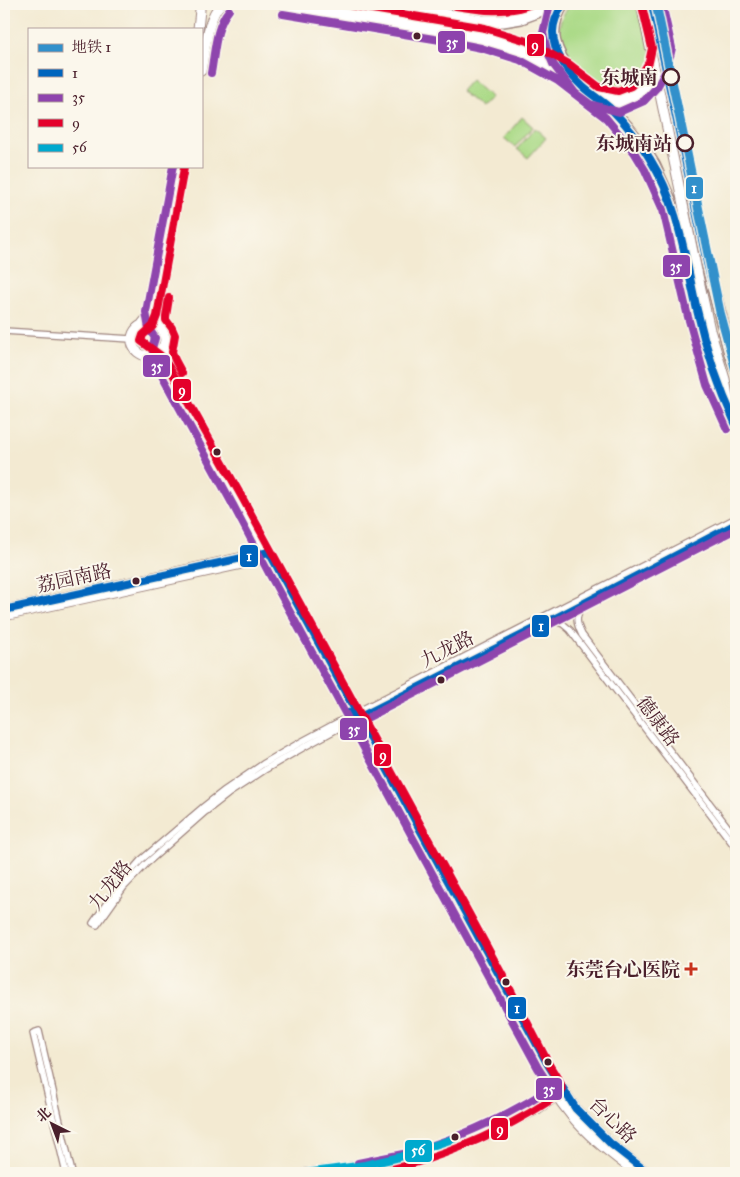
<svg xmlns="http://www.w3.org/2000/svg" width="740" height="1177" viewBox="0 0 740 1177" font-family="'IM FELL Great Primer','Noto Serif SC',serif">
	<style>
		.green { fill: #acda88; stroke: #7b7c5a }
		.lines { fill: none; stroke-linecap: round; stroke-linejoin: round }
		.street-casing { stroke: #9e847e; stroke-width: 8 }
		.secondary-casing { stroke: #9e847e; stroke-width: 11 }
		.primary-casing { stroke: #9e847e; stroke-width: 11 }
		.highway-casing { stroke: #9e847e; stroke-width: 14 }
		.street { stroke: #fff; stroke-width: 5.5 }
		.secondary { stroke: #fff; stroke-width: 9 }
		.primary { stroke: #fff; stroke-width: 9 }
		.highway { stroke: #fff; stroke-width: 11 }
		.primary-bridge-casing { stroke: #9e847e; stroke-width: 11; stroke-linecap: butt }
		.primary-bridge { stroke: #fff; stroke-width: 9 }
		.bus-1-casing { stroke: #fbf7ec; stroke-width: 11 }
		.bus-2-casing { stroke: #fbf7ec; stroke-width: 11 }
		.bus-3-casing { stroke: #fbf7ec; stroke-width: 11 }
		.bus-4-casing { stroke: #fbf7ec; stroke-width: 11 }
		.bus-1 { stroke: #0065bd; stroke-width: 8 }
		.bus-2 { stroke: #8e44ad; stroke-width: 8 }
		.bus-3 { stroke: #e4002b; stroke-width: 8 }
		.bus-4 { stroke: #00a9ce; stroke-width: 8 }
		.metro-1-casing { stroke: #fbf7ec; stroke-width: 12 }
		.metro-1 { stroke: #3190cb; stroke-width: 9 }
		.bus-dot { fill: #4a1f2b; stroke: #fbf7ec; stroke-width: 2 }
		.stop-dot { fill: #fbf7ec; stroke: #4a1f2b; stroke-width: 2.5 }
		.poi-dot { fill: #c8321e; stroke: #fbf7ec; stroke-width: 2 }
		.labels { text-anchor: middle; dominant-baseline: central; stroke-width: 4; stroke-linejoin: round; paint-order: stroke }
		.stop-label { font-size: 19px; font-weight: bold; fill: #4a1f2b; stroke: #fbf7ec; text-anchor: end }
		.street-label { font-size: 19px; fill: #4a1f2b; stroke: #fbf7ec }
		.poi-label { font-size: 19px; font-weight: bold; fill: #4a1f2b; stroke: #fbf7ec; text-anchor: end }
		.line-badge { stroke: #fbf7ec; stroke-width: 2 }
		.badge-label { font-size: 14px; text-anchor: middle; font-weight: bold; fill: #fff }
	</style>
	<rect width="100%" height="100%" fill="#fbf7ec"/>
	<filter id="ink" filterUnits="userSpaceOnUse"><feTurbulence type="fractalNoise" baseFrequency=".02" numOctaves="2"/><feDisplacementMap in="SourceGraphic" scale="10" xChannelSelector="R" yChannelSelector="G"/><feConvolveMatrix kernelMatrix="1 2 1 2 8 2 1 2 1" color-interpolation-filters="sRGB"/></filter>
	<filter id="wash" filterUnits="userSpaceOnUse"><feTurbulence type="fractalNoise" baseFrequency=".0096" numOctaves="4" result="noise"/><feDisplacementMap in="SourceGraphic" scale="20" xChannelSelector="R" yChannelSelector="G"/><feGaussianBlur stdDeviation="1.12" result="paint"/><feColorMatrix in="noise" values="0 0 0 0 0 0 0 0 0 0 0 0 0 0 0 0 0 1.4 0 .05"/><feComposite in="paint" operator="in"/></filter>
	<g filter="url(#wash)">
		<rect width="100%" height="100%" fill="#f3ead2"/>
		<path class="green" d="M 572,4 L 649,4 L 659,46 L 657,60 L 639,87 L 615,99 C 595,85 566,72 559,47 C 558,43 559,38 559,35 C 559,20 562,14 572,4 Z
			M 471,80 L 491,97 L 481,108 L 461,91 Z
			M 522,117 L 533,127 L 515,147 L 504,138 Z
			M 535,128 L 546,138 L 528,158 L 517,149 Z"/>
	</g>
	<g filter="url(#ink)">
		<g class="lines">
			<defs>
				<path id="street" d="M 4,331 L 131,339
					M 736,518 L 357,712 L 301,742 L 263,764 L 225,790 L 202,808 L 141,860 L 120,884 L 93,923 L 97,925 L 124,887 L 146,864 L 205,812 L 228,794 L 266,769 L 304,747 L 359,717 L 544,624 L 736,524
					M 582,604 C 576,618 575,621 582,635 L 736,838
					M 551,620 L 563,624 L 570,630 L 736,848
					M 407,1160 L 408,1173
					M 66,1173 L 33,1033 L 39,1031 L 72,1173"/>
				<path id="secondary" d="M 198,29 L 200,10 L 199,4
					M 201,71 C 205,52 207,17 221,4
					M 142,324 L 146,319 L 147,313 L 174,166
					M 158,326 L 156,313 L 183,166
					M 162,348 L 165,361 L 242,500 L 280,572 L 338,678 L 547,1063 L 576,1109 L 611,1144 L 648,1173
					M 143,355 C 157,357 170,346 163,332 C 153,313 126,327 133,346 C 136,354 145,355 151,360 C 156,363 159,370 162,375 L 234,504 L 501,994 C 522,1035 541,1078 570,1114 C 588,1137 613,1155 636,1173
					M 4,610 L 266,552
					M 4,616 L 270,558
					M 306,1173 C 336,1169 367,1166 396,1158 C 453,1142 507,1119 556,1085
					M 360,1173 L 407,1163 L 460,1146 L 485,1136 L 539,1108 L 562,1093"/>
				<path id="primary" d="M 697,271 L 710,330 L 725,379 L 729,402"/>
				<path id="highway" d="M 285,4 L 448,31 L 483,38 L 502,44 L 524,51 L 564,73 L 613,111 L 628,128 L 642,146 L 654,165 L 673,207 L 698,315 L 717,382 L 736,425
					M 383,4 L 482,21 L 503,21 L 521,18 L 537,12 L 552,4
					M 563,4 C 546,30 554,52 573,75
					M 652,4 L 707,263 L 730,353 L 736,369
					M 597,97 L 619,102 L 637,94 L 649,81 L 658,65"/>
			</defs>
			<use href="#street" class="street-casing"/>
			<use href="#secondary" class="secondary-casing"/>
			<use href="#primary" class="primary-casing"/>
			<use href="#highway" class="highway-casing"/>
			<use href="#street" class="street"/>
			<use href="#secondary" class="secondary"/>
			<use href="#primary" class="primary"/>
			<use href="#highway" class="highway"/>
			<defs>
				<path id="primary-bridge" d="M 641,4 L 697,271"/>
			</defs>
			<use href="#primary-bridge" class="primary-bridge-casing"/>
			<use href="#primary-bridge" class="primary-bridge"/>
			<defs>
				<path id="bus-1" d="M 563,4 C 558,12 553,22 553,32 C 553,53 569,74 583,87 C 593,96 604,102 613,111 C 627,125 640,142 650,159 C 679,205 685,259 697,310 C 706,350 719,388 736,425
					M 652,4 L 707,263 L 730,353 L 736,369
					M 4,610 L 269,552 L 547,1063 L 576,1109 L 611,1144 L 648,1173
					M 348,713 L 352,721 L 544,624 L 736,524"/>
				<path id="bus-2" d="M 552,4 L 549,8 L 543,33 L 547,50 L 553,64 L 575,93 L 590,104 L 619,112 L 644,101 L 657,87 L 667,69 L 672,48 L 662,4
					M 283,14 L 446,41 L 481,48 L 520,60 L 558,81 L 606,118 L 634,152 L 645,170 L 663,210 L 688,317 L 707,385 L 727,429
					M 211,73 C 215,52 215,27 229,10
					M 173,166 L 146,312 L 149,329 L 155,338 L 152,348 L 156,365 L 233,505 L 271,577 L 538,1068 L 551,1088 C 506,1117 456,1140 403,1154 C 388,1157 373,1160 358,1163
					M 363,720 L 736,529"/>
				<path id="bus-3" d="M 343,4 L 485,28 L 527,41 L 569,64 L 599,87 L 618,91 L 631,86 L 641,75 L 649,62 L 652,48 L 642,6
					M 456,6 C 480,10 507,14 531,4
					M 184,168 L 157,316 L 153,326 L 143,335 L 141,341 L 160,355 L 169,367 L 243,499 L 510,989 L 550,1066 L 561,1084 L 562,1091 L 557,1096 C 502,1132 440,1160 374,1173
					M 169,298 L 166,317 L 166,320 L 172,328 L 175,335 L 172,352 L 175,360 L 182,373"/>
				<path id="bus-4" d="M 306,1173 L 365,1165 L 396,1158 L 456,1138"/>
			</defs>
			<use href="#bus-1" class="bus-1-casing"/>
			<use href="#bus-2" class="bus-2-casing"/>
			<use href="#bus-3" class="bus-3-casing"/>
			<use href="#bus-4" class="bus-4-casing"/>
			<use href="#bus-1" class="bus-1"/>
			<use href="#bus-2" class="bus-2"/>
			<use href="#bus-3" class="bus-3"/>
			<use href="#bus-4" class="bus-4"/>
			<defs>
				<path id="metro-1" d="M 656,4 L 720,312 L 736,371"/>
			</defs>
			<use href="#metro-1" class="metro-1-casing"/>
			<use href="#metro-1" class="metro-1"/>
		</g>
	</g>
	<g class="bus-dot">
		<circle cx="417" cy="36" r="4.5"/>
		<circle cx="217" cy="452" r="4.5"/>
		<circle cx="136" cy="581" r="4.5"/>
		<circle cx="441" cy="680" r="4.5"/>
		<circle cx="506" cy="982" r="4.5"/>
		<circle cx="548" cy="1062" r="4.5"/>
		<circle cx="455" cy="1137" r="4.5"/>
	</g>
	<g class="stop-dot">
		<circle cx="671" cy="77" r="8"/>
		<circle cx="685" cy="143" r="8"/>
	</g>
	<path class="poi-dot" d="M688.5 961.5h5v5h5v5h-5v5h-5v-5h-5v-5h5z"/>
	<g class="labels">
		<g class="stop-label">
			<text x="658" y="77">东城南</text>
			<text x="672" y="143">东城南站</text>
		</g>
		<g class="street-label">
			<text transform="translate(74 578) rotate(-12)">荔园南路</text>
			<text transform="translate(447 649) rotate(-27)">九龙路</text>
			<text transform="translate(658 721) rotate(53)">德康路</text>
			<text transform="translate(110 885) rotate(-52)">九龙路</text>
			<text transform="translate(613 1120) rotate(44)">台心路</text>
		</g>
		<g class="poi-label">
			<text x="680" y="969">东莞台心医院</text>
		</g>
	</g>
	<g class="line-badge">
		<rect x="437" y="30" width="29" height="24" rx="5" fill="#8e44ad"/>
		<rect x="526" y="33" width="19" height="24" rx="5" fill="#e4002b"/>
		<rect x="685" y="176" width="19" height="24" rx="5" fill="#3190cb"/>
		<rect x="662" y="254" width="29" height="24" rx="5" fill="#8e44ad"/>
		<rect x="142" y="354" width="29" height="24" rx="5" fill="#8e44ad"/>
		<rect x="172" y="378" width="20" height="24" rx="5" fill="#e4002b"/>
		<rect x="239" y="544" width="20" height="24" rx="5" fill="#0065bd"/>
		<rect x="531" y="614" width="19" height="24" rx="5" fill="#0065bd"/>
		<rect x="339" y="717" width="29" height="24" rx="5" fill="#8e44ad"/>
		<rect x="373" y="743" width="19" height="24" rx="5" fill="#e4002b"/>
		<rect x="507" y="996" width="20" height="24" rx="5" fill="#0065bd"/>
		<rect x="535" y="1077" width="28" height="24" rx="5" fill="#8e44ad"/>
		<rect x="490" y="1117" width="19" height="24" rx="5" fill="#e4002b"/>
		<rect x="404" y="1139" width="29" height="24" rx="5" fill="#00a9ce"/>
	</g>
	<g class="badge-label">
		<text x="452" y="47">35</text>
		<text x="535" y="50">9</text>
		<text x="694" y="193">1</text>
		<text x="676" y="271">35</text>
		<text x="157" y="371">35</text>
		<text x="182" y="395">9</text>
		<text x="249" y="561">1</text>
		<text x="541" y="631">1</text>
		<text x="354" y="734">35</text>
		<text x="383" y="760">9</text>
		<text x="517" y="1013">1</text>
		<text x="549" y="1094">35</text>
		<text x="500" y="1134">9</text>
		<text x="418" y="1155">56</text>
	</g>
	<rect width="740" height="1177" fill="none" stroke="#fbf7ec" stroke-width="20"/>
	<rect x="28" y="28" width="175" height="140" fill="#fbf7ec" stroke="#b4a19f"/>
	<rect x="38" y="44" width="25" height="8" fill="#3190cb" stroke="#b4a19f"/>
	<text x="72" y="52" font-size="15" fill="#4a1f2b">地铁 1</text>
	<rect x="38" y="69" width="25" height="8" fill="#0065bd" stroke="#b4a19f"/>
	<text x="72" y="78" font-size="15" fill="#4a1f2b">1</text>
	<rect x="38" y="94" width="25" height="8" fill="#8e44ad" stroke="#b4a19f"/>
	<text x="72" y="102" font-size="15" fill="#4a1f2b">35</text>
	<rect x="38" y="119" width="25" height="8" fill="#e4002b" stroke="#b4a19f"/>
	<text x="72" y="128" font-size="15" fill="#4a1f2b">9</text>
	<rect x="38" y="144" width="25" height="8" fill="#00a9ce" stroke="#b4a19f"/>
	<text x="72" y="152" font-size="15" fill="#4a1f2b">56</text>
	<g transform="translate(52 1124) rotate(318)" stroke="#fbf7ec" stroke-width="4" paint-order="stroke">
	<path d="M0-4L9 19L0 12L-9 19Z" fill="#4a1f2b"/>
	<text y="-8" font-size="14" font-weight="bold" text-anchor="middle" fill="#4a1f2b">北</text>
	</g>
</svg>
